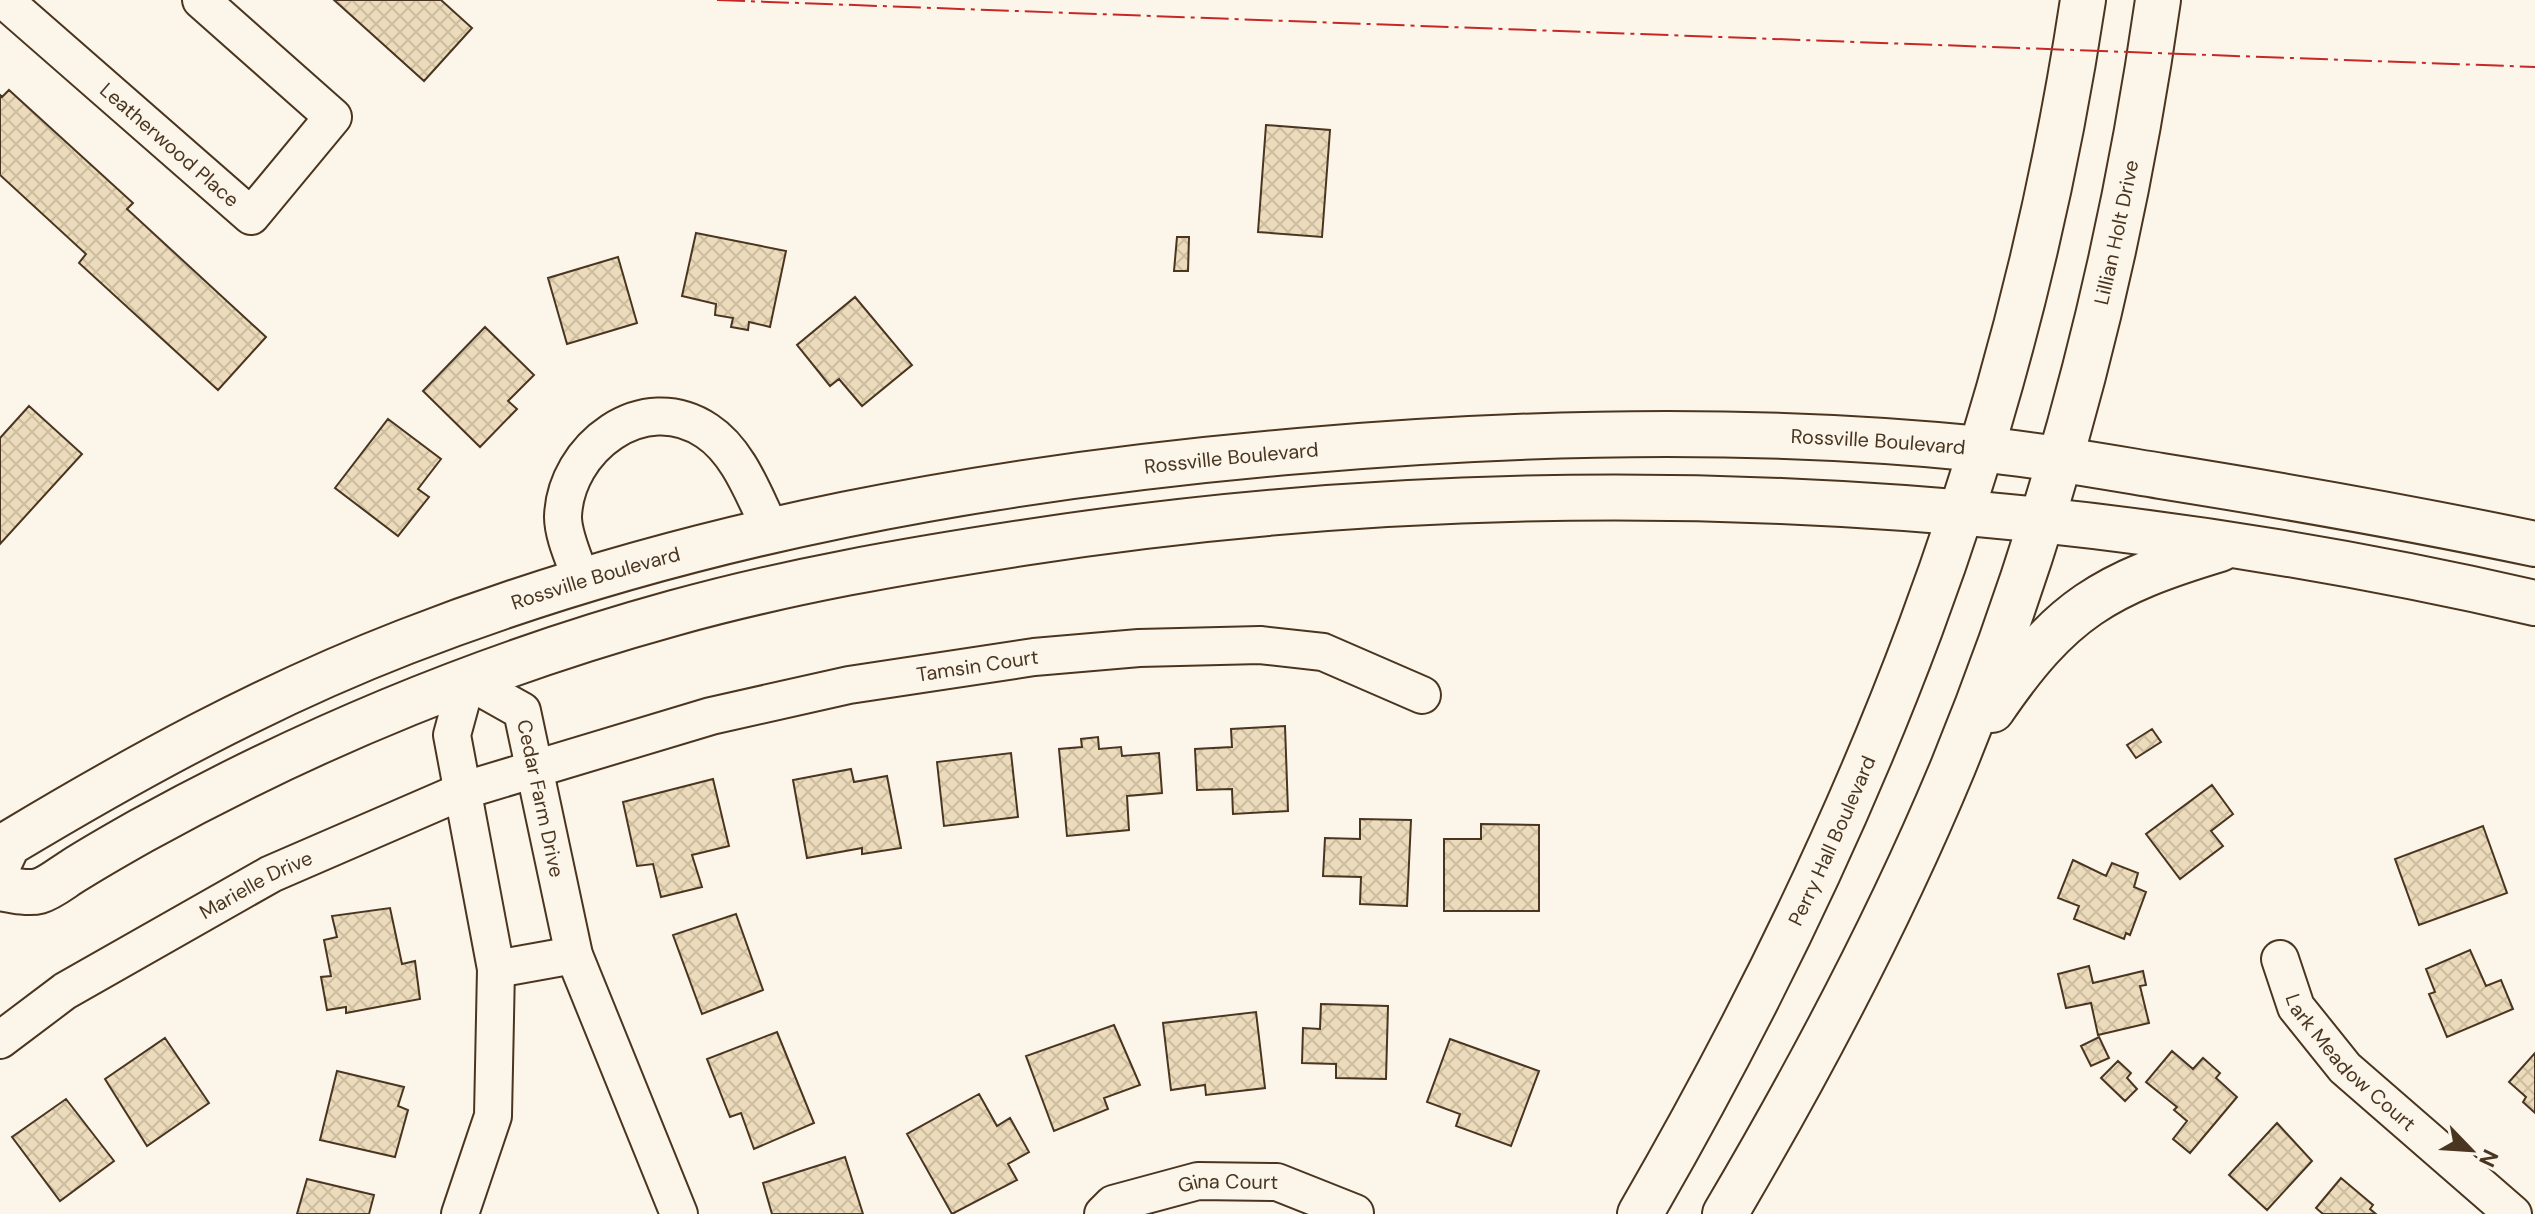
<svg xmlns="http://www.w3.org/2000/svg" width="2535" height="1214" viewBox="0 0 2535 1214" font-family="'DM Sans',sans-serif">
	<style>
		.building { fill: url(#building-cross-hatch); stroke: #4a3520; stroke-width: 2 }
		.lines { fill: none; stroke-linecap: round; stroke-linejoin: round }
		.street-casing { stroke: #4a3520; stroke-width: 40 }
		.secondary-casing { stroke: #4a3520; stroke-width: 48 }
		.street { stroke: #fbf6e9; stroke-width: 36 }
		.secondary { stroke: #fbf6e9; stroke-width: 44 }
		.power { stroke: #c62828; stroke-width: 2; stroke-dasharray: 28 6 4 6; stroke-linecap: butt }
		.labels { text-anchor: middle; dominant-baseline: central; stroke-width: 6; stroke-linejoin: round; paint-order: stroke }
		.street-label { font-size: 20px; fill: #4a3520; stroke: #fbf6e9 }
	</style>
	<defs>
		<pattern id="building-cross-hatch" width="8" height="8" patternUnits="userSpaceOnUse" patternTransform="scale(2)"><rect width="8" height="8" fill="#ecdcbc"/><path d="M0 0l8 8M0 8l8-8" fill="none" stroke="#ccbda1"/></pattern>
	</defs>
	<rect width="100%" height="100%" fill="#fbf6e9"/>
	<path class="building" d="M 334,0 L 441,0 L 472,28 L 424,81 Z
		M 9,90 L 133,203 L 127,209 L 266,337 L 218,390 L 79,263 L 86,254 L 0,175 L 0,95 L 2,97 Z
		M 1266,125 L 1330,130 L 1322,237 L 1258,232 Z
		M 696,233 L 786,251 L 770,327 L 749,322 L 748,330 L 731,327 L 733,318 L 715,315 L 716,304 L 682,296 Z
		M 1177,237 L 1189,237 L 1188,271 L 1174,271 Z
		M 618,257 L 637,323 L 567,344 L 548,278 Z
		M 855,297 L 912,365 L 862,406 L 839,379 L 830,386 L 797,345 Z
		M 485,327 L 534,375 L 508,401 L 517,409 L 480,447 L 423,391 Z
		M 29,406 L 82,454 L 0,544 L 0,438 Z
		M 388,419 L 441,459 L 418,489 L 429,497 L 398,536 L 335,488 Z
		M 1285,726 L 1288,811 L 1233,814 L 1232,789 L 1197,790 L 1195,749 L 1232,747 L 1231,729 Z
		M 2152,729 L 2161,742 L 2136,758 L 2127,745 Z
		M 1098,737 L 1099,749 L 1121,747 L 1122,756 L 1159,753 L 1162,793 L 1127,796 L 1129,830 L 1067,836 L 1059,749 L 1082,747 L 1081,739 Z
		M 1011,753 L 1018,817 L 944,826 L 937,762 Z
		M 851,769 L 854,782 L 887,776 L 901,848 L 862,854 L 862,848 L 807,858 L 793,780 Z
		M 713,779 L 729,846 L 692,855 L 702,887 L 661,897 L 653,864 L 637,866 L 623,802 Z
		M 2212,785 L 2233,814 L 2211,831 L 2223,846 L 2180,879 L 2146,834 Z
		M 1360,819 L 1411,820 L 1407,906 L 1360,904 L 1361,877 L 1323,876 L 1325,838 L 1360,839 Z
		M 1481,824 L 1539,825 L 1539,911 L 1444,911 L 1444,839 L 1481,839 Z
		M 2483,826 L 2507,893 L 2419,925 L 2395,859 Z
		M 2073,860 L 2106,876 L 2112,863 L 2138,873 L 2134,887 L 2146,892 L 2130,935 L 2126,933 L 2124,939 L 2074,919 L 2079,906 L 2058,898 Z
		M 390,908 L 402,964 L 415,961 L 420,999 L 346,1013 L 346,1007 L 327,1010 L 321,977 L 331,976 L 324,940 L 337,937 L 332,916 Z
		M 736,914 L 763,990 L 702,1014 L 673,935 Z
		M 2470,950 L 2486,986 L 2501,980 L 2513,1009 L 2447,1037 L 2429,994 L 2435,992 L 2426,969 Z
		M 2089,966 L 2093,983 L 2143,971 L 2146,985 L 2140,986 L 2149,1023 L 2098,1035 L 2091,1003 L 2066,1008 L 2058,974 Z
		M 1321,1004 L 1388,1006 L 1386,1079 L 1336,1078 L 1336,1064 L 1302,1063 L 1303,1028 L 1320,1029 Z
		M 1256,1012 L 1265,1088 L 1206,1095 L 1205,1085 L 1171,1090 L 1163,1023 Z
		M 1114,1025 L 1140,1085 L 1104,1098 L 1108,1109 L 1054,1131 L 1026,1056 Z
		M 777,1032 L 814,1123 L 754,1149 L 741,1113 L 730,1117 L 707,1059 Z
		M 2099,1037 L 2109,1058 L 2091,1066 L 2081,1046 Z
		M 165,1038 L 209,1103 L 147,1146 L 105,1079 Z
		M 1450,1039 L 1539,1071 L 1511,1146 L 1456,1126 L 1460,1114 L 1427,1102 Z
		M 2172,1051 L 2193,1069 L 2203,1058 L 2220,1073 L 2216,1078 L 2237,1097 L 2190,1153 L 2173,1139 L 2187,1121 L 2174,1110 L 2177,1107 L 2146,1082 Z
		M 2535,1053 L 2535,1113 L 2523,1102 L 2526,1097 L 2509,1082 Z
		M 2118,1061 L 2131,1073 L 2127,1078 L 2137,1089 L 2125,1101 L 2101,1078 Z
		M 337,1071 L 404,1087 L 398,1106 L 408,1110 L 395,1157 L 320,1140 Z
		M 979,1094 L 997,1126 L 1010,1118 L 1029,1152 L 1008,1164 L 1017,1180 L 952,1214 L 907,1134 Z
		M 66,1099 L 114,1161 L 60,1201 L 12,1137 Z
		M 2277,1123 L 2312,1161 L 2267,1210 L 2229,1175 Z
		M 845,1157 L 863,1214 L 772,1214 L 763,1183 Z
		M 2341,1178 L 2373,1205 L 2370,1209 L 2376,1214 L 2323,1214 L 2316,1208 Z
		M 307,1179 L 374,1195 L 369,1214 L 297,1214 Z"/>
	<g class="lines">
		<defs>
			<g id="street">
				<path id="s1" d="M 4,0 L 251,216 L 333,117 L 201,0"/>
				<path d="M 582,582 C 576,563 563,537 563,517 C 565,448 643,388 707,431 C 739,452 754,496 770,528"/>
				<path id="s2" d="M 2280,959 L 2296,1007 L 2345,1068 L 2513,1214"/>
				<path d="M 496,969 L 574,955"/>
				<path id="s3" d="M 0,1040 L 65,991 L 271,874 L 465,790 L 711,716 L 849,685 L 1034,657 L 1139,648 L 1260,645 L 1323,652 L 1422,695"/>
				<path id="s4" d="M 460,1214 L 493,1116 L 496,969 L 452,735 L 467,680 L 522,711 L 574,955 L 679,1214"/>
				<path id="s5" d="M 1103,1214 L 1113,1204 L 1198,1181 L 1277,1182 L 1355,1213"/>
			</g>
			<g id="secondary">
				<path d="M 1992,710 C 2061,609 2104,584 2220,549"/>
				<path id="s6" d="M 0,861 L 8,844 C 136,767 266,696 405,642 C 690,531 995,477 1299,451 C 1526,431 1753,426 1980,449 C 2040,455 2101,466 2161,476 C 2286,496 2411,518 2535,544"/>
				<path d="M 0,888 C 11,890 28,894 39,891 C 50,888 63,877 73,871 C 95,857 118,844 141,831 C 309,738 489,664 674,613 C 789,581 905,561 1022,543 C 1524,465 2040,489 2535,603"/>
				<path id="s7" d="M 1640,1214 C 1864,827 2016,444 2083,0"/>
				<path id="s8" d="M 1725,1214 C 1810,1070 1889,921 1953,767 C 2053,522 2121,262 2158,0"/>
			</g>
		</defs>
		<use href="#street" class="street-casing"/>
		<use href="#secondary" class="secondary-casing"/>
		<use href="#street" class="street"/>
		<use href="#secondary" class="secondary"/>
		<path class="power" d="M 717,0 L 2535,67"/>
	</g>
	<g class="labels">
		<g class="street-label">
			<text stroke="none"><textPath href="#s1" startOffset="220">Leatherwood Place</textPath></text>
			<text stroke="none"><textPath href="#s8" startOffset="1062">Lillian Holt Drive</textPath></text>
			<text stroke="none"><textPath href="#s6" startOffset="1962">Rossville Boulevard</textPath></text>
			<text stroke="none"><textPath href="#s6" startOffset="1314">Rossville Boulevard</textPath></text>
			<text stroke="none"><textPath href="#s6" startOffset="666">Rossville Boulevard</textPath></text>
			<text stroke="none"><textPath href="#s3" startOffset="1058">Tamsin Court</textPath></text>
			<text stroke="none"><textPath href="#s4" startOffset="698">Cedar Farm Drive</textPath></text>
			<text stroke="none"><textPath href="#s7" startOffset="420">Perry Hall Boulevard</textPath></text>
			<text stroke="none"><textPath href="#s3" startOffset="300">Marielle Drive</textPath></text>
			<text stroke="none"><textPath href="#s2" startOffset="128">Lark Meadow Court</textPath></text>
			<text stroke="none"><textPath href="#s5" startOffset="132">Gina Court</textPath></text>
		</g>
	</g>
	<g transform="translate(2471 1150) rotate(115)" stroke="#fbf6e9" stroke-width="6" paint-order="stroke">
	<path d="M0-6L14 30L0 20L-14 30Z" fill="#4a3520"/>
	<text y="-12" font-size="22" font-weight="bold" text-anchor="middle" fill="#4a3520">N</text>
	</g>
</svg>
